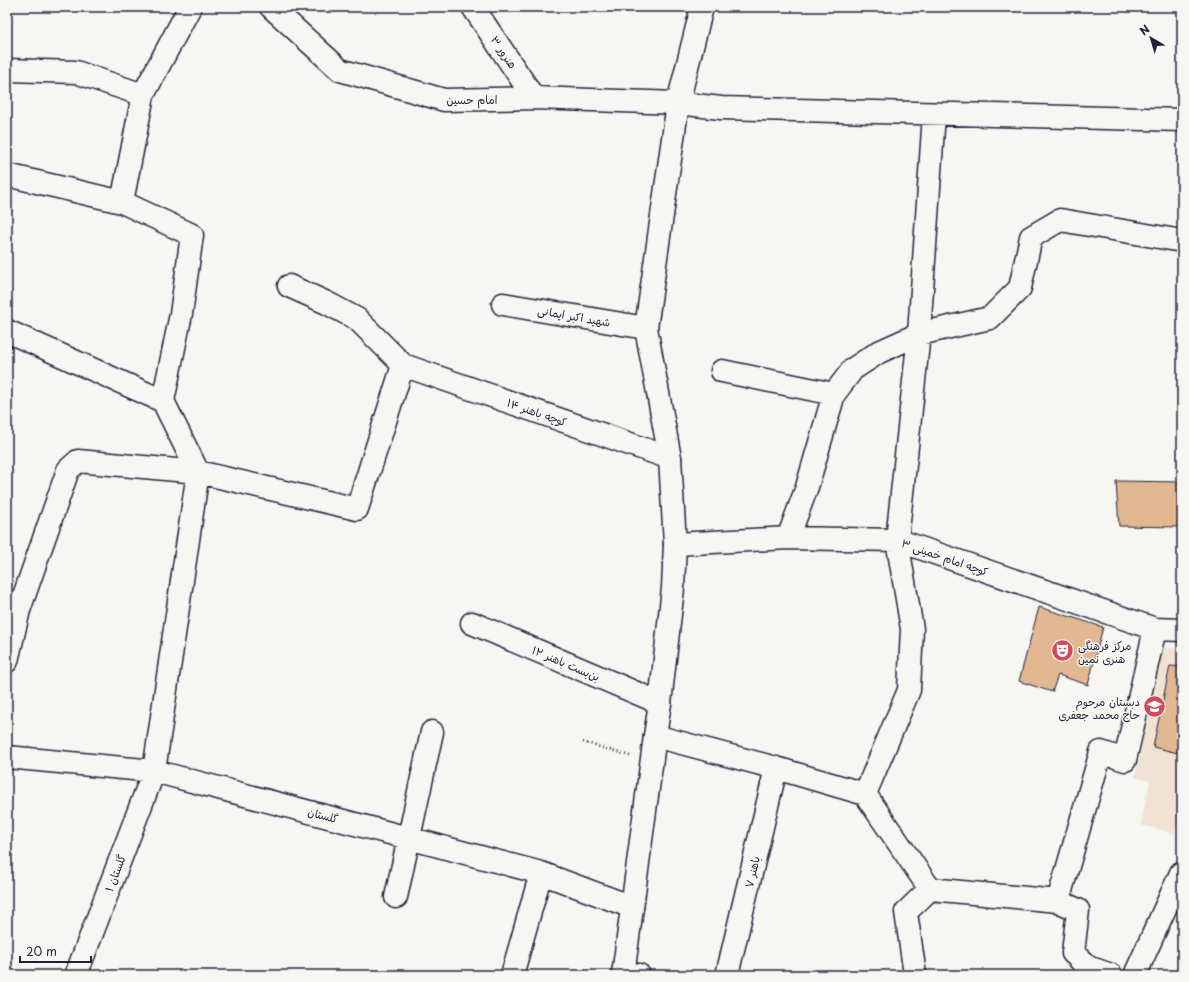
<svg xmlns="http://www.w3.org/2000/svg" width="1189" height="982" viewBox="0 0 1189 982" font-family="'Playpen Sans','Playpen Sans Arabic',sans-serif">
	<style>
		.built { fill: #f0e3d5 }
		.building { fill: #e1b892; stroke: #22223b }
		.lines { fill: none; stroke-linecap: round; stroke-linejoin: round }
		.street-casing { stroke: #22223b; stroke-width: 25 }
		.secondary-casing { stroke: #22223b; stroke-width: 25 }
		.path { stroke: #22223b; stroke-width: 2.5; stroke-dasharray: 1 3; stroke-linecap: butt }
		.street { stroke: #f6f6f2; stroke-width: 22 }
		.secondary { stroke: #f6f6f2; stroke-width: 22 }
		.labels { text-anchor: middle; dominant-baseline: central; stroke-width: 3; stroke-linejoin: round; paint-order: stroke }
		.street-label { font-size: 11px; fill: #22223b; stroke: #f6f6f2 }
		.poi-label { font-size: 11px; fill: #22223b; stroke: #f6f6f2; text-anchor: start }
	</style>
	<rect width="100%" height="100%" fill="#f6f6f2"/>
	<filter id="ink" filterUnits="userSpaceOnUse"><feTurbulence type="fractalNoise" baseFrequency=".025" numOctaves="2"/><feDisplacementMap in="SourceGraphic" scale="8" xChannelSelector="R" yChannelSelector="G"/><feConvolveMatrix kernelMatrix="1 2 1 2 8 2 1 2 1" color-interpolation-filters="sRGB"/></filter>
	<g filter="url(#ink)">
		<path class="built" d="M 1162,646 L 1182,650 L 1182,667 L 1170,666 L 1153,746 L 1182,754 L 1182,826 L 1176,825 L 1174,834 L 1141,825 L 1150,781 L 1135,777 Z"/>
		<path class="building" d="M 1116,481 L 1182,482 L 1182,527 L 1119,526 Z
			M 1039,607 L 1103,627 L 1088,685 L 1058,675 L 1052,692 L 1019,681 Z
			M 1170,666 L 1182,667 L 1182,754 L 1153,747 Z"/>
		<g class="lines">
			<defs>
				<path id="street" d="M 271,7 L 340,70 L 444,100 L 534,98 L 678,103 L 721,108 L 1182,120
					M 473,7 L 534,98
					M 7,70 L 76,72 L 143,95
					M 7,175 L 122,202
					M 289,286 L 327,303 L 357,319 L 403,365 L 670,458
					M 503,304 L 646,328
					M 7,331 L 163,401
					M 722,371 L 834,394
					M 788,538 L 807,487 L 834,394 L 853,369 L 879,352 L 919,334 L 990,318 L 1020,288 L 1031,237 L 1060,220 L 1182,241
					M 675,544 L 788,538 L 897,540 L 1155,629 L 1182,630
					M 472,623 L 660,703
					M 7,661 L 19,610 L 68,470 L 78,461 L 198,472 L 357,509 L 403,365
					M 655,736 L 776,768 L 865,794 L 930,889
					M 7,757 L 154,771 L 541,873 L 632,907
					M 865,794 L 909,690 L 912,629 L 897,540 L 919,334 L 934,114
					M 396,897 L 432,732
					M 623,972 L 639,975
					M 76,975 L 154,771 L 198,472 L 163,401 L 181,314 L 192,235 L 122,202 L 143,95 L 190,7
					M 512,975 L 541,873
					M 727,975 L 776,768
					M 915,975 L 906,912 L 930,889 L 1058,901
					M 1111,975 L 1088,967 L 1073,953 L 1078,910 L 1058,901 L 1101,752 L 1125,760 L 1155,629
					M 1135,975 L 1181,873"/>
				<path id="secondary" d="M 623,975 L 655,736 L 660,703 L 673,588 L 675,544 L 670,458 L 646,328 L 678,103 L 702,7"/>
			</defs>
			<use href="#street" class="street-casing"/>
			<use href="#secondary" class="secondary-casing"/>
			<path class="path" d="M 583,742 L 630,756"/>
			<use href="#street" class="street"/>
			<use href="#secondary" class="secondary"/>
		</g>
	</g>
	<defs>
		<symbol id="theatre-disc" viewBox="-11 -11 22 22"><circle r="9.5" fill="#d1495b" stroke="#f6f6f2"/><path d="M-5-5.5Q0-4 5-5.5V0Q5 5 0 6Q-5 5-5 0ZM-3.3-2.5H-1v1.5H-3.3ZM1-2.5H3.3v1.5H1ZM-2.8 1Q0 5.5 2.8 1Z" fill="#fff"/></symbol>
		<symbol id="school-disc" viewBox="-11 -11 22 22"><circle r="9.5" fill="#d1495b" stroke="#f6f6f2"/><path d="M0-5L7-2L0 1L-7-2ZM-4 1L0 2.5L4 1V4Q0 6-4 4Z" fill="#fff"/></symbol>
	</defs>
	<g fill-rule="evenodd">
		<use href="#theatre-disc" x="1050" y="638" width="25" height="25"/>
		<use href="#school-disc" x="1142" y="694" width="25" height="25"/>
	</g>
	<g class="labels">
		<g class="street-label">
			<text transform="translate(504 52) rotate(56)">هنرور ۳</text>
			<text x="472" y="99">امام حسین</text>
			<text transform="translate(574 316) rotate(10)">شهید اکبر ایمانی</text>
			<text transform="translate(537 412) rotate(19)">کوچه باهنر ۱۴</text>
			<text transform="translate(945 557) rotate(19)">کوچه امام خمینی ۳</text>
			<text transform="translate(566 663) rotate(23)">بن‌بست باهنر ۱۲</text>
			<text transform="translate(323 815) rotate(15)">گلستان</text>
			<text transform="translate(752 872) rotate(-77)">باهنر ۷</text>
			<text transform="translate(115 873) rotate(-69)">گلستان ۱</text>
		</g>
		<g class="poi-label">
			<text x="1078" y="645">مرکز فرهنگی<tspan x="1078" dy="13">هنری نمین</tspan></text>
			<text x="1140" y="701" text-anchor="end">دبستان مرحوم<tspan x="1140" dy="13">حاج محمد جعفری</tspan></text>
		</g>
	</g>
	<rect width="1189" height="982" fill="none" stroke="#f6f6f2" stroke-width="24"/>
	<rect x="12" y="12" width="1165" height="958" fill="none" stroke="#22223b" stroke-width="1.5" filter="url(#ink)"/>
	<g transform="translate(1151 38) rotate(322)" stroke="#f6f6f2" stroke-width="3" paint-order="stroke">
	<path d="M0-3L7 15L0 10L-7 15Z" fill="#22223b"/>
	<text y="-6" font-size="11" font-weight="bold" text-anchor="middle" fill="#22223b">N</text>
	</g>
	<path d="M20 956v6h71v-6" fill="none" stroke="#22223b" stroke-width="2"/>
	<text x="26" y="956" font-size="12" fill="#22223b" stroke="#f6f6f2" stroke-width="3" paint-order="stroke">20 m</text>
</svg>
